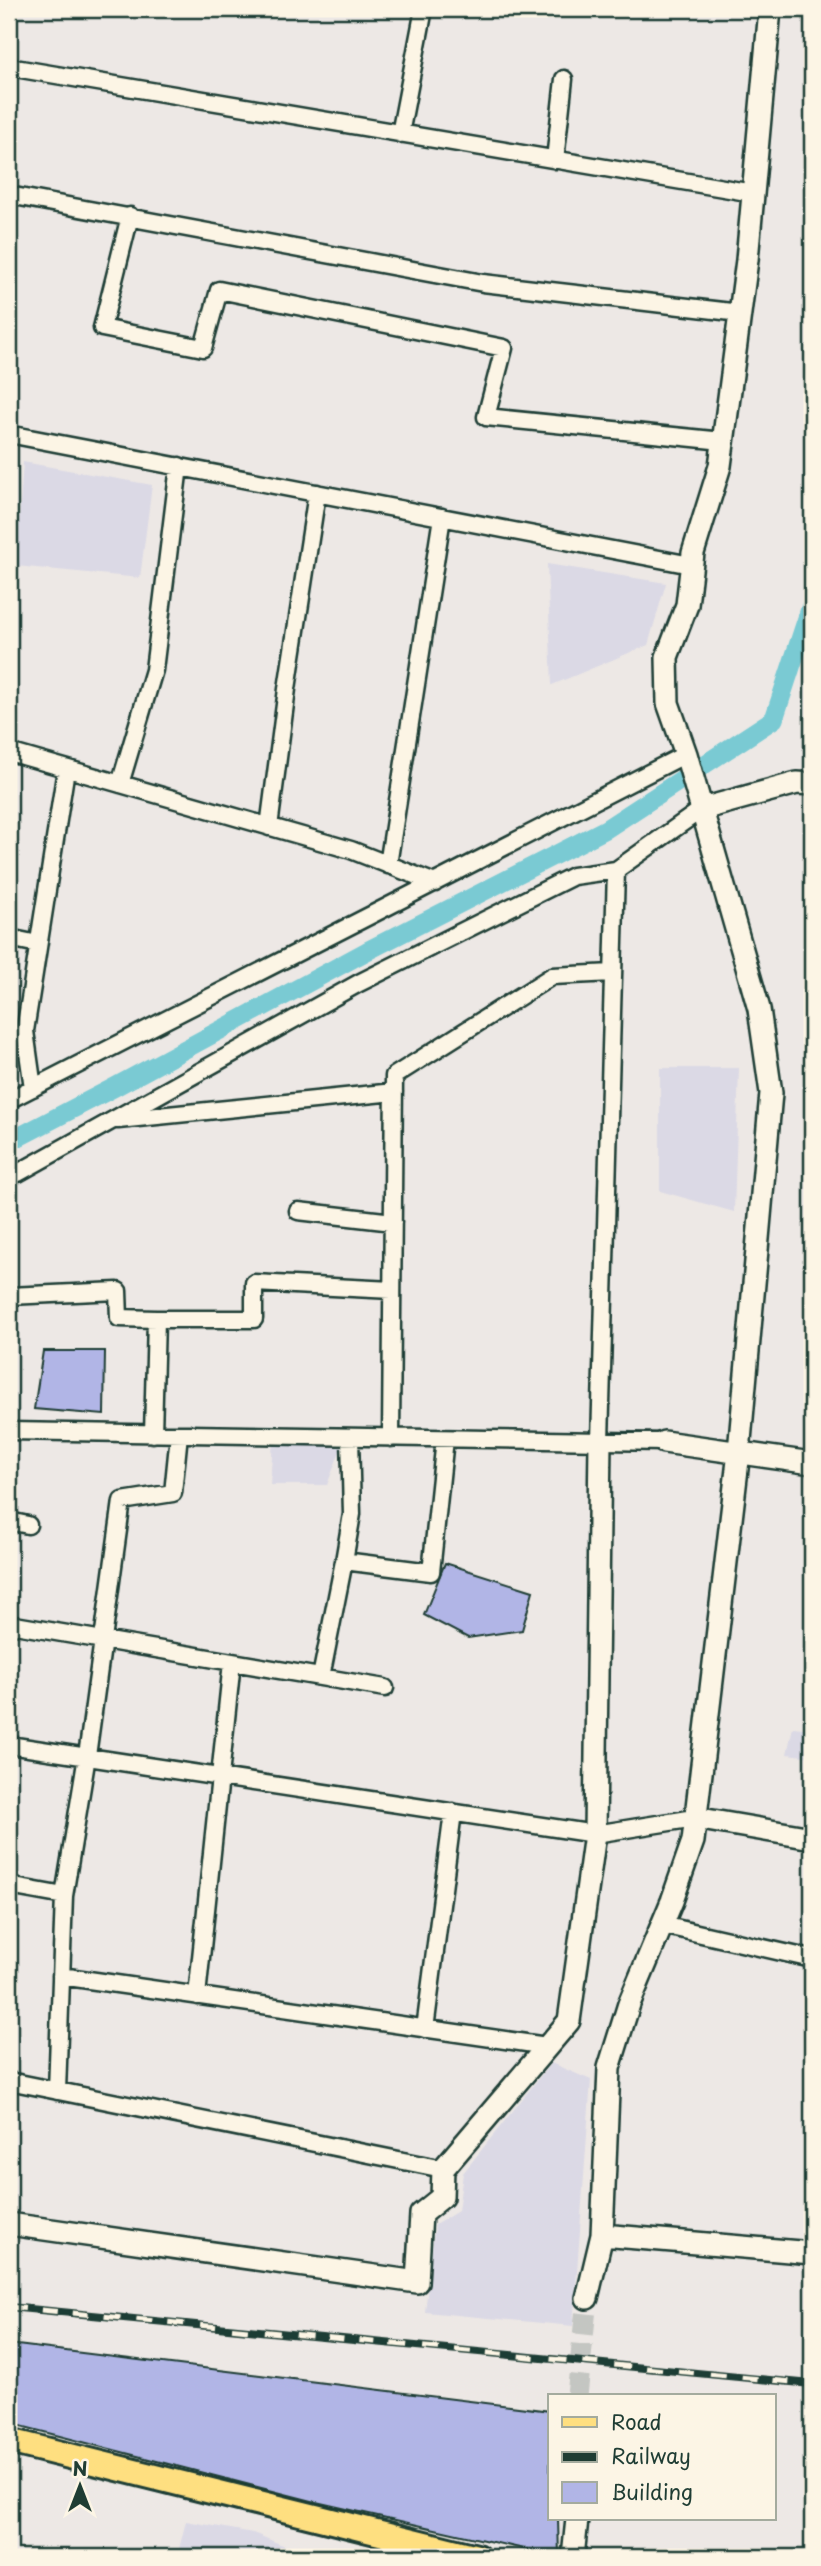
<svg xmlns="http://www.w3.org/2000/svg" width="821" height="2566" viewBox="0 0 821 2566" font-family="'Playpen Sans',sans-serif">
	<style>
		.built { fill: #dbd9e5 }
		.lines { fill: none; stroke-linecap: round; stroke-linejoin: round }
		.canal { stroke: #7acad3; stroke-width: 19 }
		.building { fill: #b1b5e6; stroke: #1f3d34; stroke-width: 2 }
		.secondary-tunnel { stroke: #c4c6c2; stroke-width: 21; stroke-dasharray: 21 10; stroke-linecap: butt }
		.street-casing { stroke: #1f3d34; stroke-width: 21 }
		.secondary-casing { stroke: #1f3d34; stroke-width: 26 }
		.primary-casing { stroke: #1f3d34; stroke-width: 30 }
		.street { stroke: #fcf5e5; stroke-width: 16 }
		.secondary { stroke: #fcf5e5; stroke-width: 21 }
		.primary { stroke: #fedf80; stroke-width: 24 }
		.rail-casing { stroke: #1f3d34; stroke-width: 8 }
		.rail { stroke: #fcf5e5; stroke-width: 5; stroke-dasharray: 16; stroke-linecap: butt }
	</style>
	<rect width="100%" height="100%" fill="#ede8e5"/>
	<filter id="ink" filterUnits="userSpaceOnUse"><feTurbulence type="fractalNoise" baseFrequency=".0143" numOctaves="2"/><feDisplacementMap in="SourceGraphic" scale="14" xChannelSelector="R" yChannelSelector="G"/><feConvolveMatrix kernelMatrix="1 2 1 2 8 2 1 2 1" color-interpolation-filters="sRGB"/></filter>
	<g filter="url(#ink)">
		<path class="built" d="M 23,462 L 152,485 L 140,578 L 16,566 Z
			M 547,564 L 666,583 L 648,645 L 552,685 Z
			M 660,1068 L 739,1068 L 734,1212 L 660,1191 Z
			M 273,1440 L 342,1446 L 327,1485 L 270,1485 Z
			M 793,1727 L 812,1729 L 812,1757 L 787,1754 Z
			M 551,2063 L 591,2080 L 573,2326 L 425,2312 L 435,2225 L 458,2211 L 463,2173 Z
			M 186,2521 L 253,2533 L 305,2554 L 304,2557 L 177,2557 Z"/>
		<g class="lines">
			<path class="canal" d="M 9,1142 L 113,1088 L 367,951 L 606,829 L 774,719 L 812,603"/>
		</g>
		<path class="building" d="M 43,1351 L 105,1351 L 104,1415 L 34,1409 Z
			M 445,1563 L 533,1591 L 522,1630 L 468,1638 L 424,1615 Z
			M 9,2344 L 550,2411 L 550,2519 L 558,2519 L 559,2557 L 316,2502 L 9,2423 Z"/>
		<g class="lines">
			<path class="secondary-tunnel" d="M 577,2396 L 587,2298"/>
			<defs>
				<path id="street" d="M 9,67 L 753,193
					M 400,134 L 424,9
					M 555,160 L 564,79
					M 9,195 L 483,283 L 740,313
					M 130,216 L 102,328 L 203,348 L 219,290 L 504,348 L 486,417 L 723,441
					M 19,436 L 691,565
					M 9,752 L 351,850 L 435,883
					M 120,784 L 154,670 L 179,466
					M 269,827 L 287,689 L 317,493
					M 388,865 L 442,517
					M 9,938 L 38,944
					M 33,1088 L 25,1031 L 66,769
					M 9,1100 L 686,754
					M 118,1120 L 394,1092
					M 9,1175 L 18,1173 L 359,983 L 573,876 L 616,870
					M 298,1211 L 393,1222
					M 9,1296 L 118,1291 L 119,1318 L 156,1319
					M 9,1431 L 664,1442
					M 153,1434 L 156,1319 L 254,1319 L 254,1283 L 392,1290
					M 391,1438 L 394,1076 L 552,976 L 613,973
					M 600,1441 L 616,870 L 702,809
					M 9,1521 L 28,1525
					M 344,1561 L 352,1514 L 350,1437
					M 9,1624 L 385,1688
					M 321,1677 L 344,1561 L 431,1572 L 445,1439
					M 9,1745 L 595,1834 L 695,1818
					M 9,1886 L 64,1896 L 87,1756 L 122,1501 L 173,1493 L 179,1434
					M 662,1925 L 812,1959
					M 61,1976 L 547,2046
					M 197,1996 L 232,1662
					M 425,2029 L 453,1812
					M 9,2081 L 443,2169
					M 57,2091 L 64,1896"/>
				<path id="secondary" d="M 702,809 L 797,783 L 812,784
					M 664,1442 L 812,1463
					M 695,1818 L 812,1838
					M 9,2224 L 417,2282 L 421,2214 L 442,2197 L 443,2169 L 569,2021 L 595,1834 L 600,1441
					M 602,2235 L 812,2253
					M 587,2298 L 602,2235 L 609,2068 L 629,2004 L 672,1901 L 693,1841 L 739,1452 L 771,1093 L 759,1009 L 686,754 L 668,703 L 667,657 L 687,605 L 693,553 L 720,466 L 747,260 L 770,9
					M 573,2557 L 577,2519"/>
				<path id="primary" d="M 9,2441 L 477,2557"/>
			</defs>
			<use href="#street" class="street-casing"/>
			<use href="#secondary" class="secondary-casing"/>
			<use href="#primary" class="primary-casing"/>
			<use href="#street" class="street"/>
			<use href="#secondary" class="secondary"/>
			<use href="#primary" class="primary"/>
			<defs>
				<path id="rail" d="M 9,2307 L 812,2384"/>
			</defs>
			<use href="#rail" class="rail-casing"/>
			<use href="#rail" class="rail"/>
		</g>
	</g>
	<rect width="821" height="2566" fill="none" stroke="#fcf5e5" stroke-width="35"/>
	<rect x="18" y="18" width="786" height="2531" fill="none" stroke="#1f3d34" stroke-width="2.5" filter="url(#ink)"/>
	<rect x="548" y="2394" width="228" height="126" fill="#fcf5e5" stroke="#a4ab9e" stroke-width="2"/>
	<rect x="562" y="2417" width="35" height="10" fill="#fedf80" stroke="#a4ab9e" stroke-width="2"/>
	<text x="611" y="2430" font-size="21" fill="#1f3d34">Road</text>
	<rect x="562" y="2452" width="35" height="10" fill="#1f3d34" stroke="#a4ab9e" stroke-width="2"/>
	<text x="611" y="2464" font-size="21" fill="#1f3d34">Railway</text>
	<rect x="562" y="2482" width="35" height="21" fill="#b1b5e6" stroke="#a4ab9e" stroke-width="2"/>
	<text x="611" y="2500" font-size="21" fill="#1f3d34">Building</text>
	<g transform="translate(80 2486)" stroke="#fcf5e5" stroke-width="5" paint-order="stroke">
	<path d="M0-5L12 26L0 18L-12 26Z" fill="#1f3d34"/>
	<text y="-10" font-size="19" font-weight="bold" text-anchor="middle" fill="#1f3d34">N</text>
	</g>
</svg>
